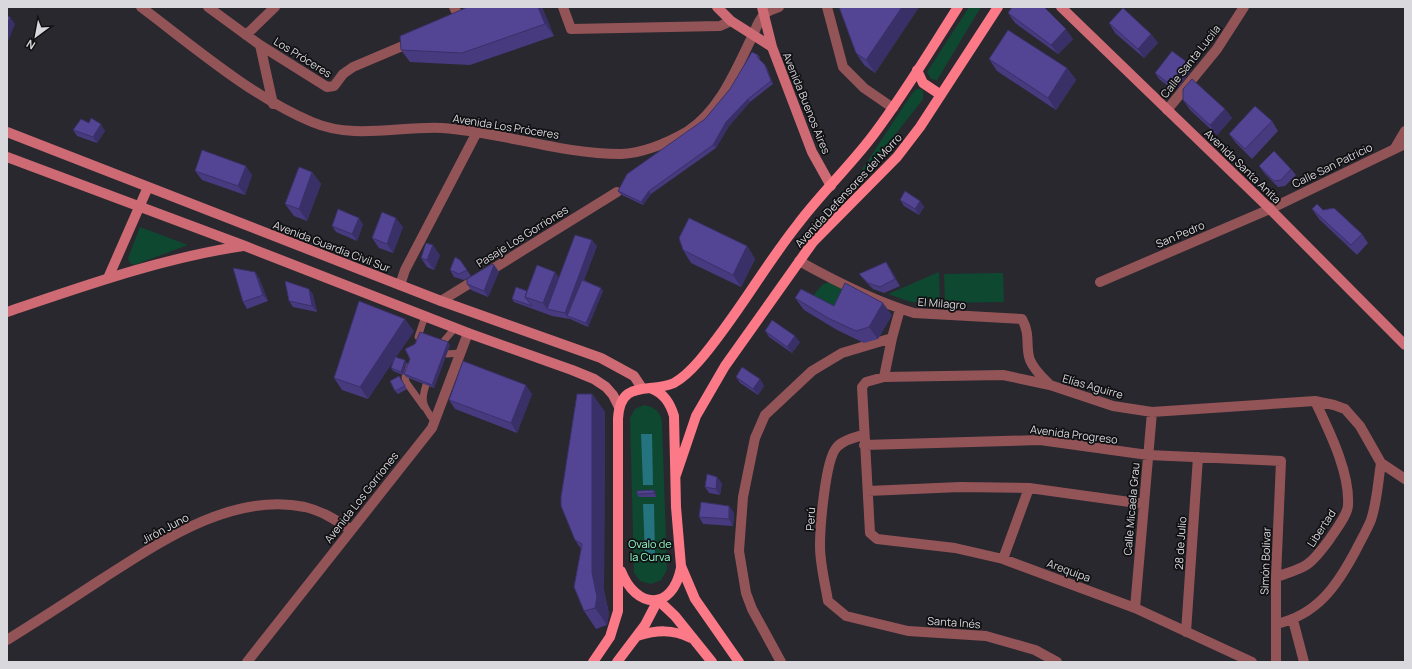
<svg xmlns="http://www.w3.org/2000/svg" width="1412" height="669" viewBox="0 0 1412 669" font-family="Manrope,sans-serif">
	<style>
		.green { fill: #0f4831 }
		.water { fill: #25737f }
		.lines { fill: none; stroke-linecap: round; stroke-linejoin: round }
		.lane { stroke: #935458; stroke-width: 7 }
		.street { stroke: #935458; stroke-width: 10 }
		.secondary { stroke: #ce6a73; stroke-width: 10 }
		.primary { stroke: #fc7a87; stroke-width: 10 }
		.wall { fill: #473a7f }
		.shaded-wall { fill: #3a3068 }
		.building { fill: #534494; stroke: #3a3068 }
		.labels { text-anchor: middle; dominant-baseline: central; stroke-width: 3.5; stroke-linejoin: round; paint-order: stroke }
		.street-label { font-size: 11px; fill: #d9d9dd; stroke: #111114 }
		.park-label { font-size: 11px; fill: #8ffcc8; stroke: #111114 }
	</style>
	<rect width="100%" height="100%" fill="#28282e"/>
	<path class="green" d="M 969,7 L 981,7 L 937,80 L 931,79 L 927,72 Z
		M 917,89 L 921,89 L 923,91 L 923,99 L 870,167 L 864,170 L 857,177 L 913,92 Z
		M 140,227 L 188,245 L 134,265 L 130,263 L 128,258 Z
		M 939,272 L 940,304 L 911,302 L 888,294 Z
		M 1003,273 L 1004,302 L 945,303 L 944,274 Z
		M 829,282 L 854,295 L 842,318 L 809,301 L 822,285 Z
		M 644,405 C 655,407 661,412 662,423 L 667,570 L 661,580 L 651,584 L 640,581 L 634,573 L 630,418 L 635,409 Z"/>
	<path class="water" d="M 641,434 L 652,434 L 653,485 L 643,485 Z
		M 643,504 L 654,504 L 655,555 L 645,556 Z"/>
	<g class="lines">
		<path class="lane" d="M 421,339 L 418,337 L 425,316
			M 443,342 L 455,328
			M 447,354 L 460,353
			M 408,367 L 405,377 L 406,382 L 424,407
			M 426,385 C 420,402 424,407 434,421"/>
		<path class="street" d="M 141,7 C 193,46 252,97 312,122 C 354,140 398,126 442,128 C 502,132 560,154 621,154 C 643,153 669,142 688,131 C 719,111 735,72 751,39 C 755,32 757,22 763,16 C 766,11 773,9 779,7
			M 208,7 L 260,45 L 327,87 L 334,86 L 343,74 L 353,67 L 412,42
			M 454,7 L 461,22
			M 563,7 L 571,29 L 720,26 L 731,21
			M 827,7 L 843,67 L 864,88 L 893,108
			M 246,35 L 275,7
			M 260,45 L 273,104
			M 1167,110 L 1217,49 L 1244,7
			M 1395,148 L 1405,131
			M 799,261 C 833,280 877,302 914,313 L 1022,319 C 1031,335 1025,347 1030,360 C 1034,370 1043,378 1050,385
			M 1100,282 L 1270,209 L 1405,144
			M 400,285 L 405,270 L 477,132
			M 441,301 L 617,192
			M 884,377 L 892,338 L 900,309
			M 864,435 C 855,437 843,440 837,447 C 825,459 820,528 820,546 C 820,564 825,583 828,601 L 846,616 L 908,631 L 986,636 L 1035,650 L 1057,662
			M 864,445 L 1040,440 L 1148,455 L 1281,461 L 1276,577 L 1276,662
			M 868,491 L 960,487 L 1029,488 L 1144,504
			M 1003,559 L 1029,488
			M 1276,577 C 1307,567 1310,566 1329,540 C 1334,532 1348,515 1348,505 C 1350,472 1329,431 1315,401
			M 1135,608 L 1152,412
			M 1293,620 L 1304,662
			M 1276,624 C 1317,615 1337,586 1356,550 C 1361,540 1367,530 1371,520 C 1377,502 1378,482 1381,463
			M 1186,632 L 1198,457
			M 7,640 C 39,620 70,600 102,579 C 160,542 231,492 305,507 C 322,511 336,520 351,530
			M 247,662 L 432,428 L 468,333
			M 781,662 L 752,609 L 746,593 L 739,551 L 743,497 L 755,438 L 765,415 L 812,371 L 842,353 L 892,338
			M 1252,662 L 1135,608 L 1003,559 L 955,548 L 877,539 L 870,533 L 862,387 L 866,382 L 884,377 L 1003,375 L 1050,385 L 1113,406 L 1152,412 L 1315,401 L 1334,405 L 1345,409 L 1360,426 L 1381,463 L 1405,479"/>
		<path class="secondary" d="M 717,7 L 731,21 L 772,47
			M 762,7 L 772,47 L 812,152 L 831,186
			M 1061,7 L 1270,209 L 1405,345
			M 7,132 L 441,301 L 601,358 L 634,376 L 642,388
			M 7,157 L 245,246 L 468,333 L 572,370 L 594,379 L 606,387 L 613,395 L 619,407
			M 108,278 L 148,187
			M 7,312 C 84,286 162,258 243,246"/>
		<path class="primary" d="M 917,70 L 923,83 L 941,95
			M 650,388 C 664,393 670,403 674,416 L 676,507 L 681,566 L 695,599 L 739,662
			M 676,475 L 696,416 L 725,366 L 813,242 L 897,157 L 920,127 L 998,7
			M 621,571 C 636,609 672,612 681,568
			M 658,600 L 675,616 L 712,662
			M 637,636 C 657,630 672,629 691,638
			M 593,662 L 610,637 L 618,611 L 618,419 C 620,378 649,394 674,383 C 683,378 692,369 699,361 C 736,318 763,268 798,224 C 822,192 851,165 874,134 C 905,93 931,49 958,7
			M 617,662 L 645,625 L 658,600"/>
	</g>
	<path class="wall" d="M 468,7 L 542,7 L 554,36 L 470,65 L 410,62 L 401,50 Z
		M 839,7 L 919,7 L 875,73 L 864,65 L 856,53 Z
		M 1008,13 L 1073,39 L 1058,54 L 1015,23 Z
		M 1109,23 L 1151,34 L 1158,43 L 1144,58 L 1115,33 Z
		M 758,55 L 760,58 L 759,59 L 767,68 L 773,84 L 750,102 L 729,126 L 716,148 L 651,194 L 643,205 L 620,194 L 618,191 L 705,119 Z
		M 989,59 L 1067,68 L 1076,80 L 1056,110 L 997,71 Z
		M 1192,69 L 1179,87 L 1172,89 L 1159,79 L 1155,73 Z
		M 1183,100 L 1225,109 L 1232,118 L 1217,135 L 1190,110 Z
		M 1272,121 L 1278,131 L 1252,159 L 1236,143 L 1229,134 Z
		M 89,123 L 105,131 L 97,143 L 77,136 L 73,130 Z
		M 1259,166 L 1291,169 L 1296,175 L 1285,186 L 1278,187 L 1264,173 Z
		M 195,171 L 252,175 L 245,195 L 202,180 Z
		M 312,172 L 321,184 L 307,221 L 294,216 L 285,204 Z
		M 900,200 L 920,201 L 924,207 L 919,215 L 904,206 Z
		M 1312,209 L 1323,210 L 1362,234 L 1368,243 L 1357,255 L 1319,219 Z
		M 363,224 L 357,241 L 336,232 L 332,226 Z
		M 403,227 L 393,253 L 379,248 L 372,238 Z
		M 597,246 L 584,280 L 601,288 L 603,291 L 588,327 L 570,319 L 552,316 L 514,302 L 512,299 L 527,291 L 555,272 L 559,278 Z
		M 747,246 L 755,259 L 741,287 L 691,263 L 683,250 Z
		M 440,255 L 434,270 L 427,267 L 421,258 Z
		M 460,260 L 471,276 L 464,280 L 454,277 L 450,270 Z
		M 886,262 L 890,268 L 900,286 L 884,293 L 873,289 L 864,280 L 859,274 Z
		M 494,265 L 499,272 L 488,297 L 471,290 L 467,284 Z
		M 255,272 L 259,278 L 268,301 L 247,309 L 243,302 Z
		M 309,289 L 313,295 L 317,312 L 293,307 L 289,301 Z
		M 795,298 L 834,306 L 892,315 L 878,339 L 864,343 L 837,330 L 804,310 Z
		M 414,331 L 396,357 L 407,363 L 403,375 L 393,371 L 391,368 L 393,361 L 368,399 L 342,390 L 334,378 Z
		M 765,331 L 800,342 L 792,353 L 769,337 Z
		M 450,345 L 434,388 L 406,377 L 404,374 Z
		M 399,376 L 407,389 L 398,394 L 395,391 Z
		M 736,377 L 760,379 L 764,386 L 758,395 L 740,383 Z
		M 532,394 L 517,433 L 455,409 L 449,400 Z
		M 592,394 L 605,412 L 604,590 L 609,614 L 607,625 L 596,629 L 584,611 L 581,549 L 575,540 Z
		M 722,483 L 720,495 L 709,493 L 705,487 Z
		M 656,493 L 656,497 L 639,497 L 637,494 Z
		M 729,506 L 734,513 L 733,526 L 703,524 L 699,517 Z"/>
	<path class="shaded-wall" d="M 538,7 L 542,7 L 554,36 L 545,24 Z
		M 902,7 L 919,7 L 875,73 L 866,60 Z
		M 10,17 L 15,24 L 7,44 L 7,26 Z
		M 1066,29 L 1073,39 L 1058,54 L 1051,45 Z
		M 1151,34 L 1158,43 L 1144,58 L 1138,49 Z
		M 1188,63 L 1192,69 L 1179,87 L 1174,81 Z
		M 765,65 L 767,68 L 773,84 L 771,81 Z
		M 1067,68 L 1076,80 L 1056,110 L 1048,98 Z
		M 748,99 L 750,102 L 729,126 L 716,148 L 713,145 L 726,122 Z
		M 1225,109 L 1232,118 L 1217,135 L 1210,125 Z
		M 101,124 L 105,131 L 97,143 L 93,137 Z
		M 246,166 L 252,175 L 245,195 L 238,186 Z
		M 312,172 L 321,184 L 307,221 L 299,209 Z
		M 649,191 L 651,194 L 643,205 L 641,202 Z
		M 920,201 L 924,207 L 919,215 L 915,209 Z
		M 359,218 L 363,224 L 357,241 L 352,234 Z
		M 396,218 L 403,227 L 393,253 L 387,244 Z
		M 592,240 L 597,246 L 570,317 L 567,316 L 565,313 Z
		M 433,245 L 440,255 L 434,270 L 427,260 Z
		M 747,246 L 755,259 L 741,287 L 733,275 Z
		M 886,262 L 890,268 L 900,286 L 895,279 Z
		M 494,265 L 499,272 L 488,297 L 484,291 Z
		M 255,272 L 259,278 L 268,301 L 263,295 Z
		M 555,272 L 563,284 L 547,309 L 543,303 Z
		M 601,288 L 603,291 L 588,327 L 586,323 Z
		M 309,289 L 313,295 L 317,312 L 312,306 Z
		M 883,303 L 892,315 L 878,339 L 869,327 Z
		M 405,319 L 414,331 L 368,399 L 360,387 Z
		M 795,336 L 800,342 L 792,353 L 787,347 Z
		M 448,342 L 450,345 L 434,388 L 432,385 Z
		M 405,360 L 407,363 L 403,375 L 401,372 Z
		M 760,379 L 764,386 L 758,395 L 753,389 Z
		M 526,385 L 532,394 L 517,433 L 511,423 Z
		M 592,394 L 605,412 L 604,590 L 609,614 L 607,625 L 595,608 L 592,573 Z
		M 717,477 L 722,483 L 720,495 L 716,489 Z
		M 654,490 L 656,493 L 656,497 L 654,493 Z
		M 729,506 L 734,513 L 733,526 L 729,519 Z"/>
	<path class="building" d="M 468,7 L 538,7 L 545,24 L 462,53 L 401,50 L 400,36 Z
		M 839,7 L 902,7 L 866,60 L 856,53 Z
		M 1012,7 L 1044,7 L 1066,29 L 1051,45 L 1008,13 Z
		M 1123,8 L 1151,34 L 1138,49 L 1109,23 Z
		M 7,16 L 10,17 L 7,26 Z
		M 1008,30 L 1067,68 L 1048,98 L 989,59 Z
		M 1172,51 L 1188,63 L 1174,81 L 1167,82 L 1155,73 Z
		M 752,52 L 758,55 L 757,57 L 765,65 L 771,81 L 748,99 L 726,122 L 713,145 L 649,191 L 641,202 L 618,191 L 627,174 L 705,119 L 730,89 Z
		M 1192,79 L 1225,109 L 1210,125 L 1183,100 L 1183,89 Z
		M 1255,106 L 1272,121 L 1245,149 L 1229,134 Z
		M 91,118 L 101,124 L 93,137 L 73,130 L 81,119 L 89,123 Z
		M 202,150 L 246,166 L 238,186 L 195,171 Z
		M 1274,151 L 1291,169 L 1281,180 L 1274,181 L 1259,166 Z
		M 299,167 L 312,172 L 299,209 L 285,204 Z
		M 905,191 L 920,201 L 915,209 L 900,200 Z
		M 1317,204 L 1323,210 L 1334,208 L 1362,234 L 1351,245 L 1312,209 Z
		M 338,209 L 359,218 L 352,234 L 332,226 Z
		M 382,212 L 396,218 L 387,244 L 372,238 Z
		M 689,218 L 747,246 L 733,275 L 683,250 L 679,238 Z
		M 575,235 L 592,240 L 565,313 L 547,309 Z
		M 426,243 L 433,245 L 427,260 L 421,258 Z
		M 455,257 L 460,260 L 467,270 L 459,274 L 450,270 Z
		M 886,262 L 895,279 L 880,287 L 868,283 L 859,274 Z
		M 492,264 L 494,265 L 484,291 L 467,284 L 467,279 Z
		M 537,265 L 555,272 L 543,303 L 525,297 Z
		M 233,268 L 255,272 L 263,295 L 243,302 Z
		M 582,280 L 601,288 L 586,323 L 567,316 Z
		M 285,281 L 309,289 L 312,306 L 289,301 Z
		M 845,283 L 883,303 L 869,327 L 856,331 L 828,318 L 795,298 L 801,289 L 834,306 Z
		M 516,287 L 527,291 L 525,297 L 532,306 L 512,299 Z
		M 359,301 L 405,319 L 360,387 L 334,378 Z
		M 772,320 L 795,336 L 787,347 L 765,331 Z
		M 420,332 L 448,342 L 432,385 L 404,374 L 410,359 L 405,349 L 415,344 Z
		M 395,357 L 405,360 L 401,372 L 391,368 Z
		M 463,361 L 526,385 L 511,423 L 449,400 Z
		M 742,367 L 760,379 L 753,389 L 736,377 Z
		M 399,376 L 405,386 L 395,391 L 390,381 Z
		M 577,394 L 592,394 L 592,573 L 597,597 L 595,608 L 584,611 L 574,587 L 582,544 L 575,540 L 561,506 L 561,497 Z
		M 707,474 L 717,477 L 716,489 L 705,487 Z
		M 654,490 L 654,493 L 637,494 L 637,491 Z
		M 701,502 L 729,506 L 729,519 L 699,517 Z"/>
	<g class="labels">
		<g class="street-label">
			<text transform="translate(303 57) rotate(32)">Los Próceres</text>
			<text transform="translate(1190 61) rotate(-52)">Calle Santa Lucila</text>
			<text transform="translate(807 103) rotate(68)">Avenida Buenos Aires</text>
			<text transform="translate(506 126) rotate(9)">Avenida Los Próceres</text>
			<text transform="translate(1332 165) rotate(-26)">Calle San Patricio</text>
			<text transform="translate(1243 166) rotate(44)">Avenida Santa Anita</text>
			<text transform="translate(848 190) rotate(-47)">Avenida Defensores del Morro</text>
			<text transform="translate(1180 234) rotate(-23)">San Pedro</text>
			<text transform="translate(522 236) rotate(-32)">Pasaje Los Gorriones</text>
			<text transform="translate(332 246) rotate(21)">Avenida Guardia Civil Sur</text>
			<text transform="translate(942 303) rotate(4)">El Milagro</text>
			<text transform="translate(1093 386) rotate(16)">Elías Aguirre</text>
			<text transform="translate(1074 434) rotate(7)">Avenida Progreso</text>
			<text transform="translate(361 497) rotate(-52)">Avenida Los Gorriones</text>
			<text transform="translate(1131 509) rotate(-85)">Calle Micaela Grau</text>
			<text transform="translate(810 519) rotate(-86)">Perú</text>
			<text transform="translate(165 528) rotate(-28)">Jirón Juno</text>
			<text transform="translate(1321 528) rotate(-57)">Libertad</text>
			<text transform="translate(1180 543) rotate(-86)">28 de Julio</text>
			<text transform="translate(1265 561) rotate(-88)">Simón Bolívar</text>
			<text transform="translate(1069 570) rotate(20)">Arequipa</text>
			<text transform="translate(954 622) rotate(4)">Santa Inés</text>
		</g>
		<g class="park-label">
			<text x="650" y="543">Ovalo de<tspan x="650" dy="13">la Curva</tspan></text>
		</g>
	</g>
	<rect width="1412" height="669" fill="none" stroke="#d9d9dd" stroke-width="16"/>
	<g transform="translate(36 36) rotate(212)" stroke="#111114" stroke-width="3" paint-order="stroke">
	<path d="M0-3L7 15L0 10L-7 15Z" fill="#d9d9dd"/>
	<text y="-6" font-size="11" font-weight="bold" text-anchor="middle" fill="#d9d9dd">N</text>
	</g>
</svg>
